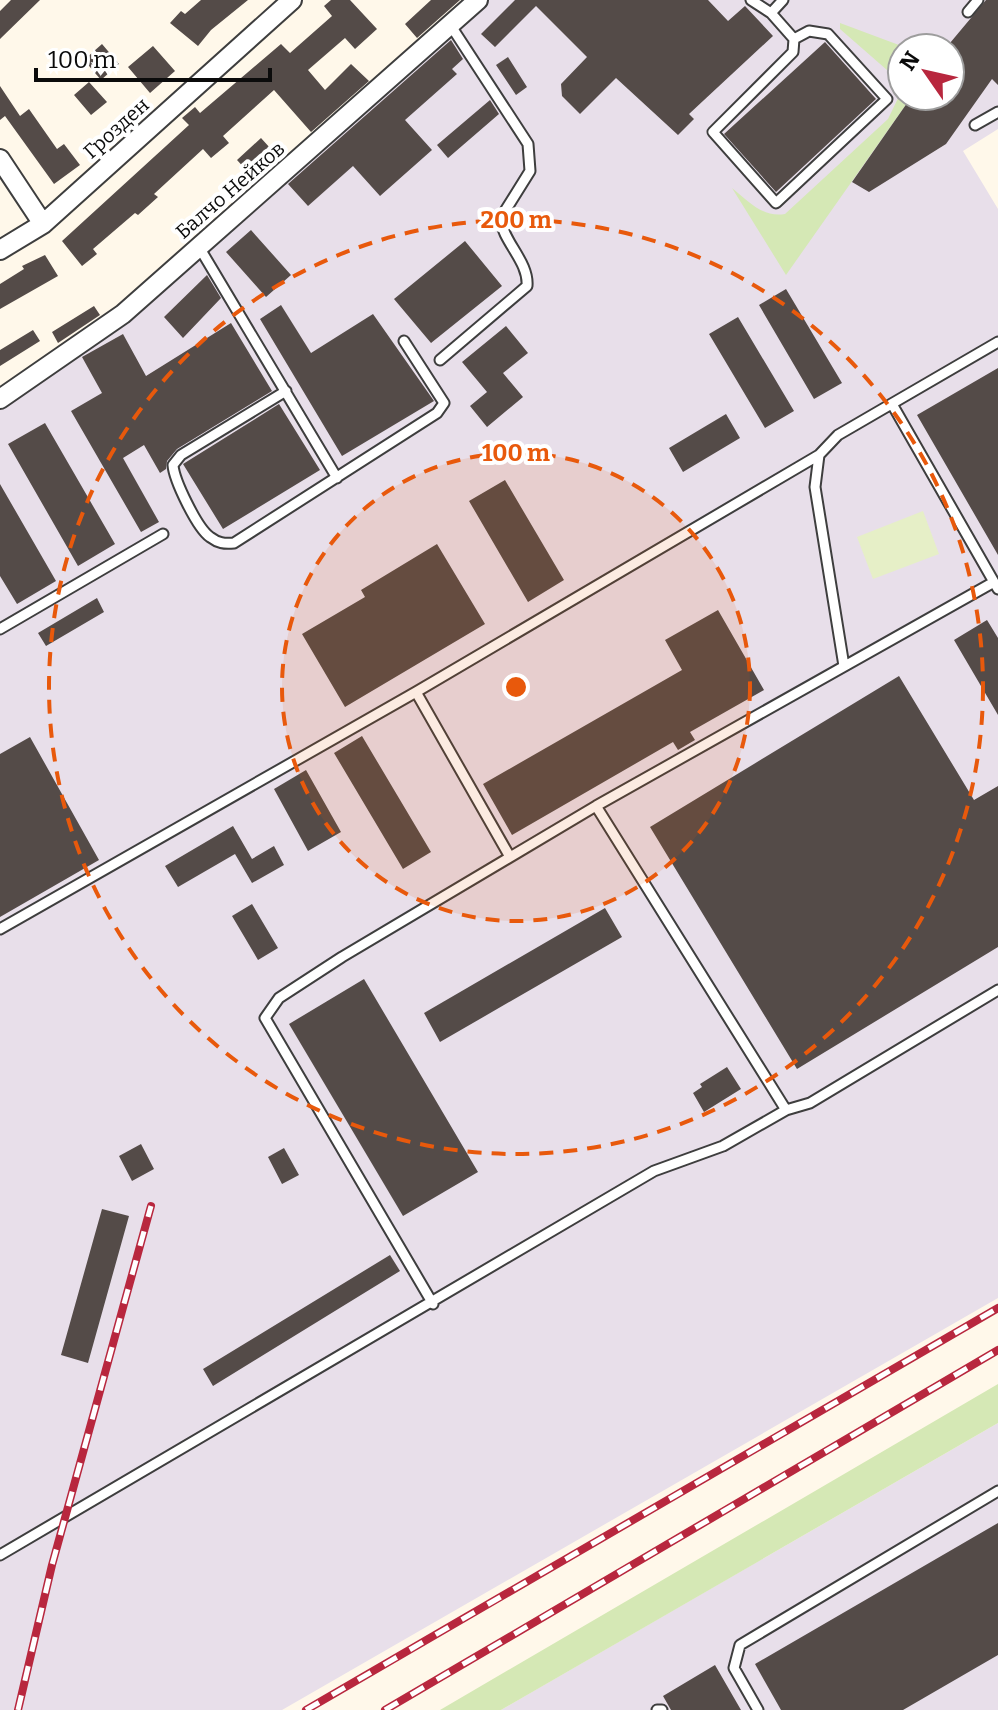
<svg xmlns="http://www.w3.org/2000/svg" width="998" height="1710" viewBox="0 0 998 1710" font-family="Bitter,serif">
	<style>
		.industrial { fill: #e8dfea; fill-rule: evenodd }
		.green { fill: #d5e8b5 }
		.pitch { fill: #e6efc7 }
		.building { fill: #544b48 }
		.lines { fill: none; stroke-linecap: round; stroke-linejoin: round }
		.service-casing { stroke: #3e3e3e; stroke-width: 13 }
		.minor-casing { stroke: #3e3e3e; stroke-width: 22 }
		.service { stroke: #fff; stroke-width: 9 }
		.minor { stroke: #fff; stroke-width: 18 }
		.rail-casing { stroke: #b8273e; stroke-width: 8 }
		.rail { stroke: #fff; stroke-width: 5; stroke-dasharray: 15; stroke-linecap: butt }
		.ring { fill: none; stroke: #e8590c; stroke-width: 4; stroke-dasharray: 14 10 }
		.labels { text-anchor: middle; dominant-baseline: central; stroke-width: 8; stroke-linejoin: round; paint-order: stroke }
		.street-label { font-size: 20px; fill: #0b0b0b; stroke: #fff }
		.centre { fill: #e8590c; stroke: #fff; stroke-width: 4 }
		.ring-label { font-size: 24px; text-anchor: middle; font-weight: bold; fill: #e8590c; stroke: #fff; stroke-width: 8; stroke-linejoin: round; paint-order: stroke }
	</style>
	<rect width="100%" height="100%" fill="#fff8ea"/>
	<path class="industrial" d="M 485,0 L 998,0 L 998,129 L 963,151 L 998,209 L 998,1298 L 282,1710 L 0,1710 L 0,405 L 80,352 ZM 902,48 L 950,48 L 950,96 L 902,96 Z
		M 998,1423 L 998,1710 L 501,1710 L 532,1692 Z"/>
	<path class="green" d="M 840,23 L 907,48 L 902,48 L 902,96 L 912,96 L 786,275 L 732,188 C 748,201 763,218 785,214 L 888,119 L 902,90 L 895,77 L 840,29 Z
		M 998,1384 L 998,1423 L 501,1710 L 440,1710 Z"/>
	<path class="pitch" d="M 923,511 L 939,554 L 873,579 L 857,537 Z"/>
	<path class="building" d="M 11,0 L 40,0 L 0,39 L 0,11 Z
		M 201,0 L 248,0 L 211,30 L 198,46 L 170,23 L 181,11 L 185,14 Z
		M 331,0 L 350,0 L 377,29 L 355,49 L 345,38 L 308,70 L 325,90 L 351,64 L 369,81 L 311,132 L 274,90 L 223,136 L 229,143 L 211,158 L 203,149 L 154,194 L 158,197 L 138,215 L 135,213 L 93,249 L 97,254 L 82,266 L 62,241 L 189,125 L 182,118 L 195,107 L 200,113 L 281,44 L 290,53 L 332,16 L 324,6 Z
		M 431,0 L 460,0 L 417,38 L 405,24 Z
		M 515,0 L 708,0 L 728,21 L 745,6 L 773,36 L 689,114 L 694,119 L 678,135 L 616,78 L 580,114 L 562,96 L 561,84 L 587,57 L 536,6 L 495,47 L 481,34 Z
		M 986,0 L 998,0 L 998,85 L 992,79 L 946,144 L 869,192 L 852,182 L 912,96 L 950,96 L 950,43 Z
		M 451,40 L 463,59 L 452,69 L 457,74 L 405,120 L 432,150 L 380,196 L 353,166 L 308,206 L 288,184 Z
		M 825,42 L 876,99 L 776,192 L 724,134 Z
		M 102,44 L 119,64 L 101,80 L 84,60 Z
		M 153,46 L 175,71 L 150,93 L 128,67 Z
		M 508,57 L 527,87 L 516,95 L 496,65 Z
		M 89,82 L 107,102 L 91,115 L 74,95 Z
		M 0,86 L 20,116 L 29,109 L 57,149 L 64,144 L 80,165 L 54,184 L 5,116 L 0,120 Z
		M 490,100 L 499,114 L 448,158 L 437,145 Z
		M 261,138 L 280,159 L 269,169 L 260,160 L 247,171 L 237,160 Z
		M 251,230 L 291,275 L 266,297 L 226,252 Z
		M 465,241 L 502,286 L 431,343 L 394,299 Z
		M 45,255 L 58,276 L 0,309 L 0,284 L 24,269 L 22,266 Z
		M 207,275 L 221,298 L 183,338 L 164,317 Z
		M 786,289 L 842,383 L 814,399 L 759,305 Z
		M 281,305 L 311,353 L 373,314 L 434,401 L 342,456 L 260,319 Z
		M 94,306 L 100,315 L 58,343 L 52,332 Z
		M 738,317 L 794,411 L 765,428 L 709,334 Z
		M 231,323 L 272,391 L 177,449 L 167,461 L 166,469 L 160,473 L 144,445 L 123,458 L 159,522 L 141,532 L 71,411 L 102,393 L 82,357 L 123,334 L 146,376 Z
		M 506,326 L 528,353 L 503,373 L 523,397 L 487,427 L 470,406 L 487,392 L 462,362 Z
		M 33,330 L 40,341 L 0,366 L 0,350 Z
		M 998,368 L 998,555 L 917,415 Z
		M 279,404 L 320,470 L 223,529 L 183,464 Z
		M 726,414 L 740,438 L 683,472 L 669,448 Z
		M 45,423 L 115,544 L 78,566 L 8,444 Z
		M 505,480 L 564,580 L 528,602 L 469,501 Z
		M 0,484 L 56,581 L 17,604 L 0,576 Z
		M 437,544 L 485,624 L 345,707 L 302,634 L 365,597 L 361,590 Z
		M 97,598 L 104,612 L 46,646 L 38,633 Z
		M 718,610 L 764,690 L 690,732 L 695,740 L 678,750 L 673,742 L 512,835 L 483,784 L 682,670 L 665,640 Z
		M 987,620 L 998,638 L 998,715 L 954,640 Z
		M 899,676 L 974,800 L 998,786 L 998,947 L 797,1069 L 650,827 Z
		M 362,736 L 431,852 L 403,869 L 334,753 Z
		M 30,737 L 99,860 L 0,917 L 0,754 Z
		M 306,770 L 341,832 L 308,851 L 274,789 Z
		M 233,826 L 252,859 L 274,846 L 284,865 L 252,883 L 235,854 L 178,887 L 165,866 Z
		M 252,904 L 278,948 L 258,960 L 232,916 Z
		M 605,908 L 622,937 L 440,1042 L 424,1013 Z
		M 364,979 L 478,1172 L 403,1216 L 289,1024 Z
		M 727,1067 L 741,1089 L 704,1112 L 693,1093 L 702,1087 L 700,1084 Z
		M 141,1144 L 154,1169 L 132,1181 L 119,1156 Z
		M 284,1148 L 299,1175 L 282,1184 L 268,1157 Z
		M 102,1209 L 129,1216 L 88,1363 L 61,1355 Z
		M 390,1255 L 400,1271 L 213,1386 L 203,1369 Z
		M 998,1523 L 998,1655 L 903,1710 L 781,1710 L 755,1664 Z
		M 715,1665 L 741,1710 L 671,1710 L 663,1696 Z"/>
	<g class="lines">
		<defs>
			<path id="service" d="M 751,0 L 771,13
				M 783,0 L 771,13 L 794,39 L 793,52 L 713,132 L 776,203 L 887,99 L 828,34 L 809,31 L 794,39
				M 968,12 L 978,0
				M 975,125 L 998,112
				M 199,247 L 337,478
				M 440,360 L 527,286 C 529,262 504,243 500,219 L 530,171 L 528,144 L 451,26
				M 286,391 L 181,455 L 173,465 C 174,480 197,528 210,537 C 218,543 224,544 234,543 L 437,413 L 444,403 L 404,341
				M 892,404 L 998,589
				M 819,455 L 815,487 L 844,666
				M 0,629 L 163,534
				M 416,692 L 510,857
				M 0,929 L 416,692 L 819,455 L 838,435 L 998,342
				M 786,1110 L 810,1103 L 998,990
				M 433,1304 L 265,1018 L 279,998 L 342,957 L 596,806 L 994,582
				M 0,1555 L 654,1171 L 723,1146 L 786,1110 L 596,806
				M 657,1710 L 662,1710
				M 758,1710 L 734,1668 L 740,1645 L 998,1491"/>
			<path id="minor" d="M 0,159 L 43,224
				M 0,250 L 43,224 L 292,0
				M 0,399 L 123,314 L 478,0"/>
		</defs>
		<use href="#service" class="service-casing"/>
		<use href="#minor" class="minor-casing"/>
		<use href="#service" class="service"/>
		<use href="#minor" class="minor"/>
		<defs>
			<path id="rail" d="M 18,1710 L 52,1565 L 151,1206
				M 306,1710 L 998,1308
				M 385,1710 L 998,1350"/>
		</defs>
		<use href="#rail" class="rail-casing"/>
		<use href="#rail" class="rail"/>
	</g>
	<circle cx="516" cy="687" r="234" fill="#e8590c" fill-opacity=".12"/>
	<g class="ring">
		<circle cx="516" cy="687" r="234"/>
		<circle cx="516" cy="687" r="467"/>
	</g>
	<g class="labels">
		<g class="street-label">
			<text transform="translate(116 128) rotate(-42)">Грозден</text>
			<text transform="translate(230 190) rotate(-41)">Балчо Нейков</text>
		</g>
	</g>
	<circle cx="516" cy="687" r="12" class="centre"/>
	<g class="ring-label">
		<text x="516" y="228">200 m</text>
		<text x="516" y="461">100 m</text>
	</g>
	<g transform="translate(926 72) rotate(304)"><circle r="38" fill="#ffffff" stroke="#9d9d9d" stroke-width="2"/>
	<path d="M0-6L14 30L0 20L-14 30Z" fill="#b8273e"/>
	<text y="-12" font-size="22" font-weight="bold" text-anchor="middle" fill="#0b0b0b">N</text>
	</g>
	<path d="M36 68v12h234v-12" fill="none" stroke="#0b0b0b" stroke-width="4"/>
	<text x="48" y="68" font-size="24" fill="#0b0b0b" stroke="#ffffff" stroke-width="6" paint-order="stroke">100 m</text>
</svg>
